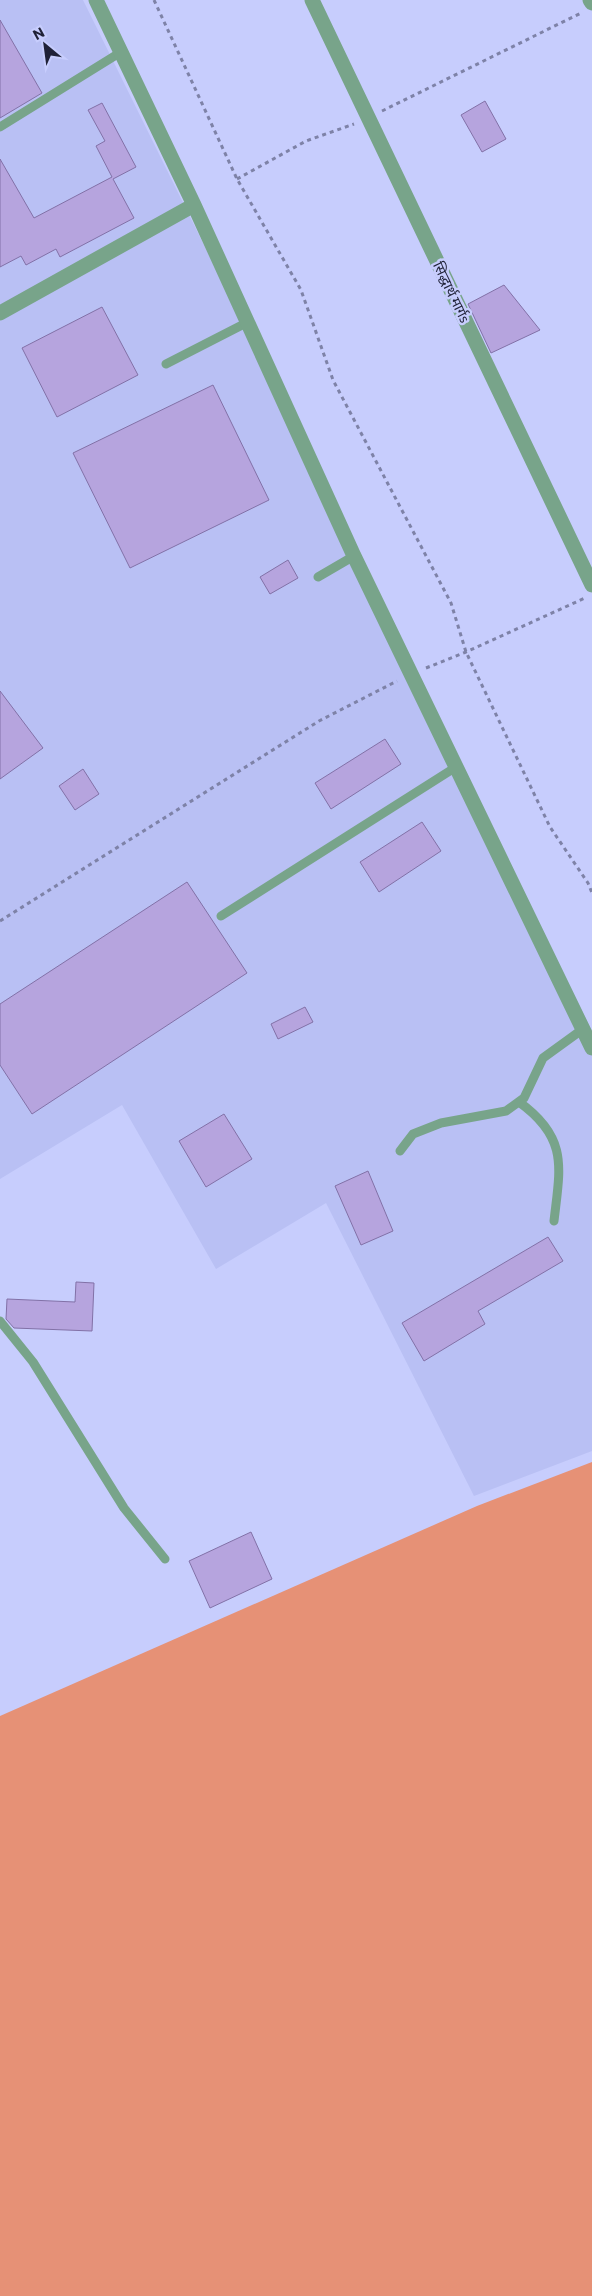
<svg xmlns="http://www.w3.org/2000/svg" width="592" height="2296" viewBox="0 0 592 2296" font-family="Commissioner,'Noto Sans Devanagari',sans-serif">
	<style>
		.built { fill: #b9c0f4 }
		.green { fill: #e69176 }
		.building { fill: #b6a4de; stroke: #8271a7 }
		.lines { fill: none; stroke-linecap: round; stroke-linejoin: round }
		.path { stroke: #7e82a7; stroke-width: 3; stroke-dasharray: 4 4; stroke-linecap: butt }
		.lane { stroke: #78a48a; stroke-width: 9 }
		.street { stroke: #78a48a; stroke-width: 15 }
		.labels { text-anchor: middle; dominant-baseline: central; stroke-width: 5; stroke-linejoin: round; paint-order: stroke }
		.street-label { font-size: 14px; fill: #1f2137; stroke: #c7cdfd }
	</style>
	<rect width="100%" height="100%" fill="#c7cdfd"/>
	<path class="built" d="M 0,0 L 83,0 L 592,1031 L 592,1451 L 474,1496 L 326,1203 L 216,1269 L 122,1105 L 0,1179 Z"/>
	<path class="green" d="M 592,1462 L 592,2296 L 0,2296 L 0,1716 L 477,1506 Z"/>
	<path class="building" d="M 0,20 L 42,93 L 0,118 Z
		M 485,101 L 506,139 L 482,152 L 461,115 Z
		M 102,103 L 136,167 L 113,179 L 134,218 L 60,257 L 56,249 L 26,265 L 21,256 L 0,267 L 0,159 L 34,218 L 112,177 L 96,146 L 105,141 L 88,110 Z
		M 504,285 L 540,330 L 491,353 L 468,304 Z
		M 102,307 L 138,375 L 57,417 L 22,348 Z
		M 213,385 L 269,500 L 130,568 L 73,453 Z
		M 288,560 L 298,578 L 270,594 L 260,577 Z
		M 0,691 L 43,748 L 0,779 Z
		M 385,739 L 401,764 L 331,809 L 315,783 Z
		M 83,769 L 99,794 L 75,810 L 59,786 Z
		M 422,822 L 441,851 L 379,892 L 360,862 Z
		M 187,882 L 247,973 L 32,1114 L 0,1065 L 0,1004 Z
		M 305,1007 L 313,1022 L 278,1039 L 271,1024 Z
		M 224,1114 L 252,1159 L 206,1187 L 179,1141 Z
		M 368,1171 L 393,1231 L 361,1245 L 335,1186 Z
		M 548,1237 L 563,1261 L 478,1311 L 485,1324 L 424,1361 L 402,1323 Z
		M 76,1282 L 94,1283 L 92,1331 L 14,1328 L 6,1319 L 7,1299 L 75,1302 Z
		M 251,1532 L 272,1579 L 210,1608 L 189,1561 Z"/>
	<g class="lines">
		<path class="path" d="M 154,0 L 237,179 L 301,290 L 333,380 L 451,603 L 466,652 L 550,827 L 588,883 L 592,893
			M 382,111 L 581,13
			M 237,179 L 306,141 L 354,124
			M 426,668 L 466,652 L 585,598
			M 0,921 L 319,721 L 397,681"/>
		<path class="lane" d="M 0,127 L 121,52
			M 166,364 L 248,322
			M 318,577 L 354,556
			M 221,916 L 456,767
			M 519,1102 C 569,1138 560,1168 554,1221
			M 400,1151 L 413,1134 L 441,1123 L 506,1111 L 524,1098 L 543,1058 L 583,1029
			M 0,1321 L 33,1362 L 124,1508 L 165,1559"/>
		<path class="street" d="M 96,0 L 194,205 L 354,556 L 592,1048
			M 312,0 L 592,585
			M 590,0 L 592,3
			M 0,313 L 194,205"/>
	</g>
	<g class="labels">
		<g class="street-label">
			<text transform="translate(452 292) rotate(64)">सिद्धार्थ मार्गs</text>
		</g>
	</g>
	<g transform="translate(45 45) rotate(331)" stroke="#c7cdfd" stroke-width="4" paint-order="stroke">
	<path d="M0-4L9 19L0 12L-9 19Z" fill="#1f2137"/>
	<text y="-8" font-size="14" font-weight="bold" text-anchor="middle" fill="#1f2137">N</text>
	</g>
</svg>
